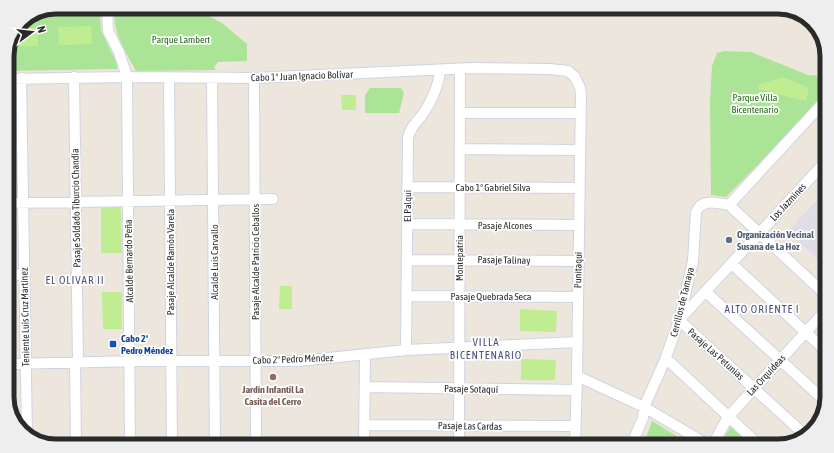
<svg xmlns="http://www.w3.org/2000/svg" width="834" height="453" viewBox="0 0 834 453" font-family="'Asap Condensed',sans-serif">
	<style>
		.industrial { fill: #dfdde5 }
		.green { fill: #ace497 }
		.pitch { fill: #c0ec92 }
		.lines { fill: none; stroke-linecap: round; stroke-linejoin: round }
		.minor-casing { stroke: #d1d3e3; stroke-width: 12 }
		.minor { stroke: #fff; stroke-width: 10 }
		.service-dot { fill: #5c6f8a; stroke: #fff; stroke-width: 1.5 }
		.transit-dot { fill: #1a4fb4; stroke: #fff; stroke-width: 1.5 }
		.education-dot { fill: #8d6e63; stroke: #fff; stroke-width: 1.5 }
		.labels { text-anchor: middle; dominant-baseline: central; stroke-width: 3.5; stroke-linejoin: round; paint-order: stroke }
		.park-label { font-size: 10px; fill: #236918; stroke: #fff }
		.street-label { font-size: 10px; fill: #2a2a2a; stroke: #fff }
		.service-label { font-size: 10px; font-weight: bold; fill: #4e5e75; stroke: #fff; text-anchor: start }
		.transit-label { font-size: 10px; font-weight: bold; fill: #164399; stroke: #fff; text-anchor: start }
		.education-label { font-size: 10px; font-weight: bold; fill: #785e54; stroke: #fff }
		.neighbourhood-label { font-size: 11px; letter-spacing: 1px; fill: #494f7c; stroke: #fff }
		.rim { fill: none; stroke: #2a2a2a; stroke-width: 5 }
	</style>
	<rect width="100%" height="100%" fill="#ede6dc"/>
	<path class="industrial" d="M 827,189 L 827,268 L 788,232 Z"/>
	<path class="green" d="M 115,7 L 206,7 L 205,14 L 222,23 L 247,44 L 247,61 L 218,62 L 214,67 L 216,70 L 136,71 C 125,50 111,31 115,7 Z
		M 97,12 L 100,15 L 101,30 L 117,64 L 117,69 L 7,71 L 7,53 L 22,21 L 43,13 Z
		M 725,51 L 751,52 L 808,75 L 827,76 L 827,94 L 726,197 L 711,195 L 710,101 L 712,66 L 717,53 Z
		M 370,88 L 401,88 L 404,93 L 399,113 L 365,113 L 365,95 Z
		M 652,421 L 693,446 L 643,446 Z
		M 732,424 L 756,446 L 726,446 L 721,443 Z"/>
	<path class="pitch" d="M 91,26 L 92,44 L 59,45 L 58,27 Z
		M 19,28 L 38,28 L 38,46 L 10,46 Z
		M 783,77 L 809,88 L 806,101 L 758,89 L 759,84 Z
		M 341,95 L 356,95 L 356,110 L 342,110 Z
		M 119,207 L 121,210 L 122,253 L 101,253 L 101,208 Z
		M 280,286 L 292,286 L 292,309 L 279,309 Z
		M 102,292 L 122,292 L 122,329 L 103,329 Z
		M 520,309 L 557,311 L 556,332 L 520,331 Z
		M 521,359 L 556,360 L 555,380 L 521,380 Z"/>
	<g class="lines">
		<defs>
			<path id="minor" d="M 107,7 L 108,31 L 119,52 L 127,77 L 130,446
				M 74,77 L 78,362
				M 21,78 L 27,435
				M 169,78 L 172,446
				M 212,78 L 215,446
				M 254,78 L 256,446
				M 7,79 L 127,77 L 254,78 L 472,68 L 550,69 L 568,71 L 575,77 L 580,88 L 581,94 L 577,376 L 575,446
				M 460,113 L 580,113
				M 460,149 L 580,150
				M 407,187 L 579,188
				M 7,203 L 273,199
				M 729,205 L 823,103 L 827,102
				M 729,205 L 827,296
				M 407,224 L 579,225
				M 407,260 L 578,261
				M 732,264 L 827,352
				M 7,275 L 25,274
				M 706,292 L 826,402
				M 406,296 L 577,297
				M 679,320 L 827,160
				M 679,320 L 806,436
				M 406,350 L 408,138 C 410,127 417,122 423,114 C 432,100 439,86 440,70
				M 665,360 L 671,363 L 760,446
				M 75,362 L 76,446
				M 7,364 L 140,361 L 299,361 L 406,350 L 578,342
				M 577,376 L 644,407 L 710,446
				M 365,387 L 576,390
				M 365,425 L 575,426
				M 364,446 L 365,354
				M 459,446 L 460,69
				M 631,446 L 643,418 L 644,407 L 665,360 L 679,320 L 693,261 L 696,212 C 702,198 717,203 729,205
				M 712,446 L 728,417 L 827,309"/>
		</defs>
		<use href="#minor" class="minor-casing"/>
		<use href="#minor" class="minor"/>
	</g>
	<circle class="service-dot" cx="729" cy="240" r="4"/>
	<rect class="transit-dot" x="109" y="340" width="8" height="8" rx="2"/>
	<circle class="education-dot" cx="273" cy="377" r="4"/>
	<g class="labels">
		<g class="park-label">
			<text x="181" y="39">Parque Lambert</text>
			<text x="755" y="97">Parque Villa<tspan x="755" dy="12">Bicentenario</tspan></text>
		</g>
		<g class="street-label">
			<text transform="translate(302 76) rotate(-2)">Cabo 1° Juan Ignacio Bolívar</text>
			<text x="493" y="187">Cabo 1° Gabriel Silva</text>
			<text transform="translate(788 202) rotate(-47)">Los Jazmines</text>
			<text transform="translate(407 206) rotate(-90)">El Palqui</text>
			<text transform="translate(76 208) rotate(-91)">Pasaje Soldado Tiburcio Chandía</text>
			<text x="505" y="225">Pasaje Alcones</text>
			<text transform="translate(459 258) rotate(-90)">Montepatria</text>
			<text transform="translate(504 260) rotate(1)">Pasaje Talinay</text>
			<text transform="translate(129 261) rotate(-91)">Alcalde Bernardo Peña</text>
			<text transform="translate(170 262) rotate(-90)">Pasaje Alcalde Ramón Varela</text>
			<text transform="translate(214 262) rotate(-90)">Alcalde Luis Carvallo</text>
			<text transform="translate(255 262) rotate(-90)">Pasaje Alcalde Patricio Ceballos</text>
			<text transform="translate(578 270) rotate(-89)">Punitaqui</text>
			<text x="491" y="296">Pasaje Quebrada Seca</text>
			<text transform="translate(682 302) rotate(-76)">Cerrillos de Tamaya</text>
			<text transform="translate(25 317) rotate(-91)">Teniente Luís Cruz Martínez</text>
			<text transform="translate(716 354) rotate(42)">Pasaje Las Petunias</text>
			<text transform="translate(293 359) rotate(-2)">Cabo 2° Pedro Méndez</text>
			<text transform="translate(766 375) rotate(-47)">Las Orquídeas</text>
			<text transform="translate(471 389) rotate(1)">Pasaje Sotaquí</text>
			<text transform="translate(470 426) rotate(1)">Pasaje Las Cardas</text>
		</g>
		<g class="service-label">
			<text x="737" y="234">Organización Vecinal<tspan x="737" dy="12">Susana de La Hoz</tspan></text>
		</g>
		<g class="transit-label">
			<text x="121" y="338">Cabo 2º<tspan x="121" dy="12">Pedro Méndez</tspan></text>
		</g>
		<g class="education-label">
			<text x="273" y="389">Jardín Infantil La<tspan x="273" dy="12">Casita del Cerro</tspan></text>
		</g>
		<g class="neighbourhood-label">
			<text x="75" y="280">EL OLIVAR II</text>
			<text x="762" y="309">ALTO ORIENTE I</text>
			<text x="486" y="342">VILLA<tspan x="486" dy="13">BICENTENARIO</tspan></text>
		</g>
	</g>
	<path d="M0 0H834V453H0ZM56 14H778A42 42 0 0 1 820 56V397A42 42 0 0 1 778 439H56A42 42 0 0 1 14 397V56A42 42 0 0 1 56 14Z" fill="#eee" fill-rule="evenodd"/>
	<path class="rim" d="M56 14H778A42 42 0 0 1 820 56V397A42 42 0 0 1 778 439H56A42 42 0 0 1 14 397V56A42 42 0 0 1 56 14Z"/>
	<g transform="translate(32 32) rotate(75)" stroke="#ffffff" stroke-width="3" paint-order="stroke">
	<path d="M0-3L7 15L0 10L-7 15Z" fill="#2a2a2a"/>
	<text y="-6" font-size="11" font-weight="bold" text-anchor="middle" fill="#2a2a2a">N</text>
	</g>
</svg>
